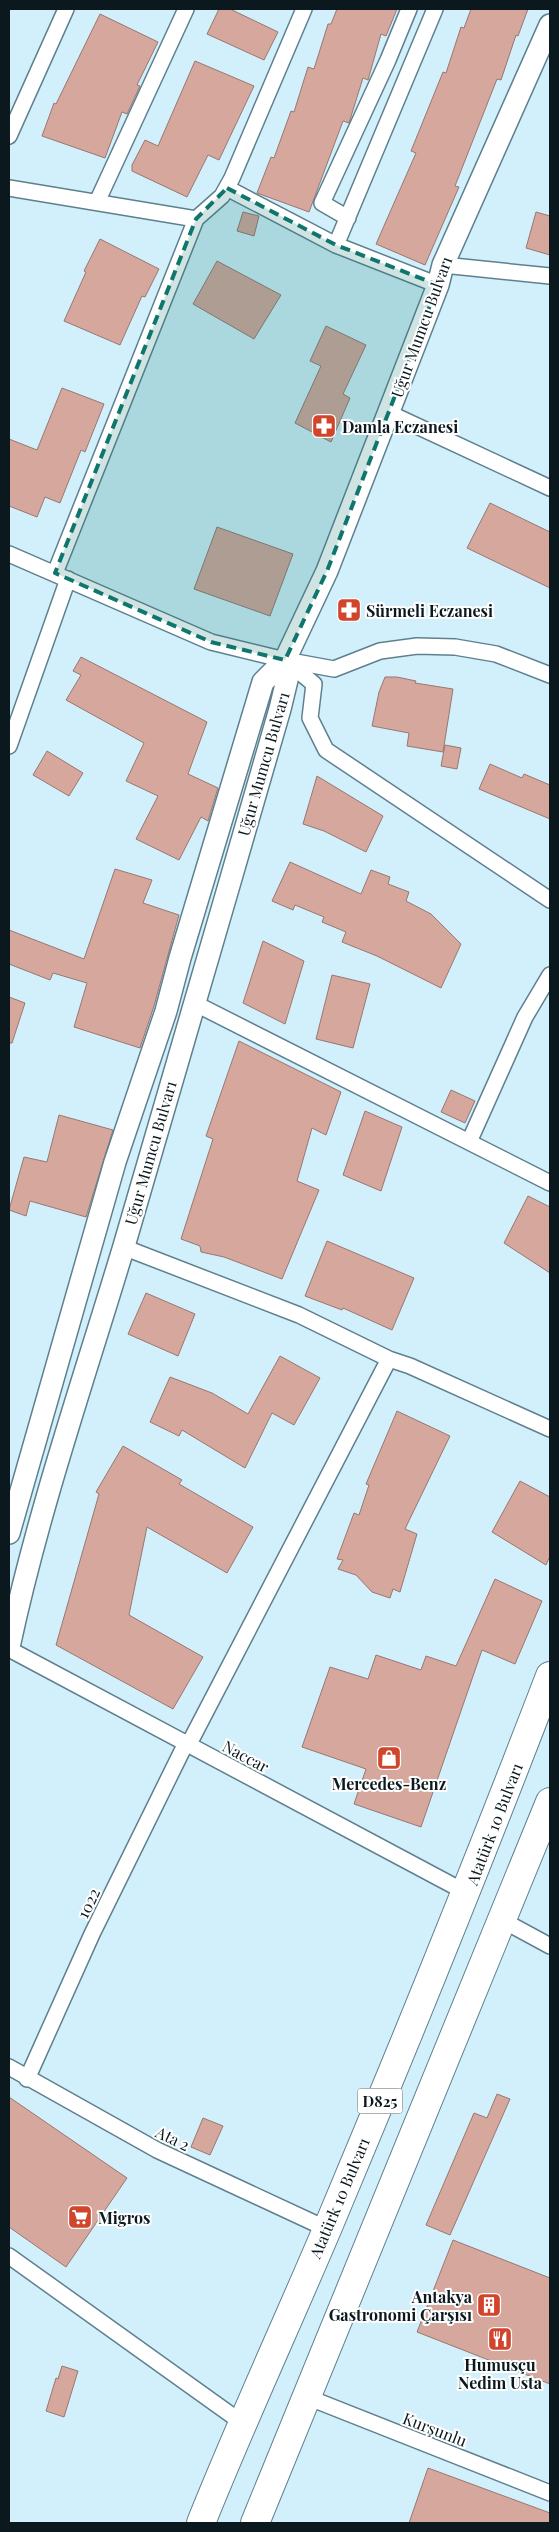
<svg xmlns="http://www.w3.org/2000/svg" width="559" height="2532" viewBox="0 0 559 2532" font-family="'Playfair Display',serif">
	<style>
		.building { fill: #d5a79d; stroke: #997770 }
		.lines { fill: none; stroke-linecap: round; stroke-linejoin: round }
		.street-casing { stroke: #5e808e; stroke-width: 18 }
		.secondary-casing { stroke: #5e808e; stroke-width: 24 }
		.highway-casing { stroke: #5e808e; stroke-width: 30 }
		.street { stroke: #fff; stroke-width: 15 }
		.secondary { stroke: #fff; stroke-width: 21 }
		.highway { stroke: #fff; stroke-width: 28 }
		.marked { fill: #0f766e; fill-opacity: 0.2; stroke: #0f766e; stroke-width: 4; stroke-dasharray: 10 6; stroke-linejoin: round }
		.labels { text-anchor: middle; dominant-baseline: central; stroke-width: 4; stroke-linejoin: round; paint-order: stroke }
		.shield { fill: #fff; stroke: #545e62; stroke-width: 1 }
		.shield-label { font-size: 15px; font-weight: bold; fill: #0b191e }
		.street-label { font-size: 16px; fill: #0b191e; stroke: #fff }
		.poi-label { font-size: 16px; font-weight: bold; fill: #0b191e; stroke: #fff; text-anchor: start }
	</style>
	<rect width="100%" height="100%" fill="#d2f0fc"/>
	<path class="building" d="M 219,9 L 230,9 L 278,32 L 264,60 L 207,34 Z
		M 337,9 L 397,9 L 386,36 L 381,34 L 368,80 L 363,78 L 349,123 L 343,121 L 309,212 L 257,193 L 271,157 L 274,158 L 291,111 L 294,112 L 308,67 L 314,69 L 328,24 L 331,24 Z
		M 471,9 L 528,9 L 518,36 L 516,35 L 501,80 L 497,79 L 455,186 L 459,187 L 425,265 L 376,244 L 416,153 L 411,151 L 443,72 L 446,73 L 461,27 L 464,28 Z
		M 100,14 L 158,42 L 137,85 L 140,86 L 127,114 L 122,112 L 105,158 L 42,136 L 54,103 L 56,104 Z
		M 195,61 L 254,86 L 219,160 L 208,155 L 187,197 L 132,171 L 132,165 L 145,140 L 158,146 Z
		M 243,212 L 259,216 L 254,236 L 237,231 Z
		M 536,212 L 550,216 L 550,255 L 526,248 Z
		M 100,239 L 159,269 L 145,297 L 142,296 L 120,345 L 64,321 L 86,272 L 84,271 Z
		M 217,261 L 281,295 L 254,339 L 193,304 Z
		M 326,326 L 366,345 L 343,394 L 350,398 L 331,442 L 295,423 L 321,366 L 310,361 Z
		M 62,388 L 104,404 L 85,452 L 81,450 L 60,503 L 45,497 L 37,517 L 9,506 L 9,439 L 37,450 Z
		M 490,503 L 550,532 L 550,588 L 467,548 Z
		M 217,527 L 293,554 L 270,616 L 194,589 Z
		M 81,657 L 207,722 L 188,774 L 218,788 L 208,821 L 201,817 L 179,860 L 136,839 L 158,796 L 126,781 L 144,743 L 66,700 L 81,675 L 73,671 Z
		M 385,677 L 397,677 L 416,681 L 415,683 L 453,689 L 443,752 L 407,746 L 409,733 L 372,726 L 379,692 Z
		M 445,745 L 461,748 L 457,769 L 441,766 Z
		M 47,751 L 83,773 L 69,796 L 33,775 Z
		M 490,764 L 522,778 L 524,774 L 550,785 L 550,819 L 479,789 Z
		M 317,776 L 383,816 L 366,852 L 324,831 L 303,824 Z
		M 290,862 L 361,894 L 371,870 L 390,877 L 388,884 L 409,892 L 406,901 L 431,914 L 461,944 L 441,988 L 377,956 L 342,942 L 346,932 L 322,922 L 324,917 L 295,905 L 293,910 L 272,901 Z
		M 115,869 L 152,880 L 143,903 L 179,915 L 154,1006 L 140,1048 L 74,1027 L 87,983 L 53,973 L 50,980 L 9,964 L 9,930 L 84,959 Z
		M 263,941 L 304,961 L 285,1024 L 243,1003 Z
		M 332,975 L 370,984 L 353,1048 L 316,1039 Z
		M 9,997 L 25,1003 L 12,1043 L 9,1043 Z
		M 239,1041 L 341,1092 L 326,1135 L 312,1128 L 297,1181 L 319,1190 L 282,1279 L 224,1257 L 201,1252 L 200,1246 L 181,1239 L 213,1139 L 206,1136 Z
		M 451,1090 L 475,1101 L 465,1123 L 441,1112 Z
		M 365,1111 L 402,1127 L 381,1191 L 343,1175 Z
		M 59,1115 L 113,1130 L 86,1217 L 30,1201 L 26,1216 L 9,1210 L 24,1157 L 47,1162 Z
		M 528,1196 L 550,1207 L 550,1273 L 504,1243 Z
		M 327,1241 L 414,1278 L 392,1330 L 343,1308 L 342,1310 L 305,1296 Z
		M 146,1293 L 195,1314 L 178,1356 L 128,1334 Z
		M 280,1356 L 320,1378 L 294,1425 L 272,1413 L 245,1468 L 182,1430 L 179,1436 L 150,1422 L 170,1377 L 212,1393 L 248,1414 Z
		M 397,1411 L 450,1436 L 405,1529 L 417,1534 L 400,1592 L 393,1589 L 390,1598 L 372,1592 L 356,1575 L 338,1569 L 343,1560 L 337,1559 L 354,1513 L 359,1515 L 369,1485 L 366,1484 Z
		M 123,1446 L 182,1480 L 179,1484 L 253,1527 L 227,1573 L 147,1527 L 129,1615 L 203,1657 L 173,1709 L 56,1645 L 99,1494 L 96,1492 Z
		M 520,1481 L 550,1497 L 550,1556 L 546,1565 L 492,1532 Z
		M 495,1579 L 542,1601 L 515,1664 L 482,1650 L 421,1827 L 354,1804 L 366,1769 L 302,1747 L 330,1667 L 368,1679 L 376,1655 L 421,1670 L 426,1656 L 456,1666 Z
		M 497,2094 L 510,2099 L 450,2235 L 426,2225 L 474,2113 L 487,2118 Z
		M 9,2097 L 127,2178 L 66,2267 L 9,2227 Z
		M 203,2118 L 223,2126 L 210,2155 L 191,2147 Z
		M 453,2240 L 550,2278 L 550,2384 L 417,2332 Z
		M 62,2366 L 78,2371 L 64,2417 L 46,2411 L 56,2378 L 58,2379 Z
		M 428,2468 L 550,2513 L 550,2523 L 409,2523 Z"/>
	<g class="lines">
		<defs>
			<path id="street" d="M 9,136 L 66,9
				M 9,188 L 196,219 L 222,196 L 232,178 L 304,9
				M 227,188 L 336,245 L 438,285
				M 97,202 L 186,9
				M 348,218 L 322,203 L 388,60 L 409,9
				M 336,245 L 435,9
				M 443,265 L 550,276
				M 389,413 L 550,488
				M 9,554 L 211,642 L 285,660 L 334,669 L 380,651 L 417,646 L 455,647 L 496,654 L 550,675
				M 55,573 L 196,219
				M 286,661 L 314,684 L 310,718 L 326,750 L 550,900
				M 9,746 L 68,579
				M 194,1003 L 550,1183
				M 469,1142 L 525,1017 L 550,975
				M 123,1247 L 299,1315 L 389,1359 L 410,1366 L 550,1429
				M 9,1649 L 467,1893
				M 502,1920 L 550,1946
				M 9,2067 L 157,2150 L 327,2229
				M 27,2079 L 92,1934 L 185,1745 L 191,1740 L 389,1359
				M 9,2256 L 241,2422
				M 307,2397 L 550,2493"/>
			<path id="secondary" d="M 9,1533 L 115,1162 L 166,1011 L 180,958 L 263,682 L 285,660 L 327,571 L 438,285 L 443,265 L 550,25
				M 9,1647 C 38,1511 84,1379 124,1246 C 177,1067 228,888 280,709 L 288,676 L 285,660"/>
			<path id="highway" d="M 201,2523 C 241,2423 286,2326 328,2227 C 405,2044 479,1861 550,1676
				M 255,2523 L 550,1802"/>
		</defs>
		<use href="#street" class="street-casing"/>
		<use href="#secondary" class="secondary-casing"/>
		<use href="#highway" class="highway-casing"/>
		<use href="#street" class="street"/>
		<use href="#secondary" class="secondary"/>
		<use href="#highway" class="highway"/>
	</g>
	<path class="marked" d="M 227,188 L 336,245 L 438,285 L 327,571 L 285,660 L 211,642 L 55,573 L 196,219 Z"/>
	<defs>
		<symbol id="pharmacy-square" viewBox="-11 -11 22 22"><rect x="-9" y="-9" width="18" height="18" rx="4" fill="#d0452b" stroke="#fff"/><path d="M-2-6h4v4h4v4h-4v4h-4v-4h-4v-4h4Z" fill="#fff"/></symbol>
		<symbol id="shop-square" viewBox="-11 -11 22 22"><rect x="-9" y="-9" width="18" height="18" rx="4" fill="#d0452b" stroke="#fff"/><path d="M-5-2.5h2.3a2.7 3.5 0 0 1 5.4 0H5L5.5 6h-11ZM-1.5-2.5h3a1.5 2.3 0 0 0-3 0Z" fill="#fff"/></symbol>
		<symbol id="supermarket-square" viewBox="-11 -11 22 22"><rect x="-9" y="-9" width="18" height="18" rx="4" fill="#d0452b" stroke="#fff"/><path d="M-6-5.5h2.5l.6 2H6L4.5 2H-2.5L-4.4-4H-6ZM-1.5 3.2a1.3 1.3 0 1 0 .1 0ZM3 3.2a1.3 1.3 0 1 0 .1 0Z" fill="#fff"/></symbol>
		<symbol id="building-square" viewBox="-11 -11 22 22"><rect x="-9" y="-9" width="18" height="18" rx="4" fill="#d0452b" stroke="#fff"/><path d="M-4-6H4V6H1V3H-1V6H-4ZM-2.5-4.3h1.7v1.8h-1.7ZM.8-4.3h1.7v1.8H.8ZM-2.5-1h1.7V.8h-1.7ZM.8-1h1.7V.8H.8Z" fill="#fff"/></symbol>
		<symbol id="restaurant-square" viewBox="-11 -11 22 22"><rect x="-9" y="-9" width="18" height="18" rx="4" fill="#d0452b" stroke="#fff"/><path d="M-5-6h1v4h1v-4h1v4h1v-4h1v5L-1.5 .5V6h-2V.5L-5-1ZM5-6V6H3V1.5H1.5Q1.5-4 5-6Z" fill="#fff"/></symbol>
	</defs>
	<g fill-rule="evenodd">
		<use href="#pharmacy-square" x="310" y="412" width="28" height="28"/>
		<use href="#pharmacy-square" x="335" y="596" width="28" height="28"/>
		<use href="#shop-square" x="375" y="1744" width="28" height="28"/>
		<use href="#supermarket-square" x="66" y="2203" width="28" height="28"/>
		<use href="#building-square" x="475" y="2291" width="28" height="28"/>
		<use href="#restaurant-square" x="486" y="2325" width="28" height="28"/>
	</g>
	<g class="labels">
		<rect class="shield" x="357.5" y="2088.5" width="45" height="25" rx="4"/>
		<g class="shield-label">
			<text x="380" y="2101">D825</text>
		</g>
		<g class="street-label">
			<text transform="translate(421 327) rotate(-70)">Uğur Mumcu Bulvarı</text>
			<text transform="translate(263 764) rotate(-74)">Uğur Mumcu Bulvarı</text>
			<text transform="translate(150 1153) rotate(-74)">Uğur Mumcu Bulvarı</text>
			<text transform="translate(246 1756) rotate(28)">Naccar</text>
			<text transform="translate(494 1824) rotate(-69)">Atatürk 10 Bulvarı</text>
			<text transform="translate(88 1903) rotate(-64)">1022</text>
			<text transform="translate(173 2138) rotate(26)">Ata 2</text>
			<text transform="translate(339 2198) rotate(-67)">Atatürk 10 Bulvarı</text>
			<text transform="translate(435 2429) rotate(21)">Kurşunlu</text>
		</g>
		<g class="poi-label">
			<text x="342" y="426">Damla Eczanesi</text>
			<text x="366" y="610">Sürmeli Eczanesi</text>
			<text x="389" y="1783" text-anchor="middle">Mercedes-Benz</text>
			<text x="98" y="2217">Migros</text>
			<text x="472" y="2296" text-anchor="end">Antakya<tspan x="472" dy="18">Gastronomi Çarşısı</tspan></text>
			<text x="500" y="2364" text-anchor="middle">Humusçu<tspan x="500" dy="18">Nedim Usta</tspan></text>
		</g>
	</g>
	<rect width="559" height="2532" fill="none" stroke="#0b191e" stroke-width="20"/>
</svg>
